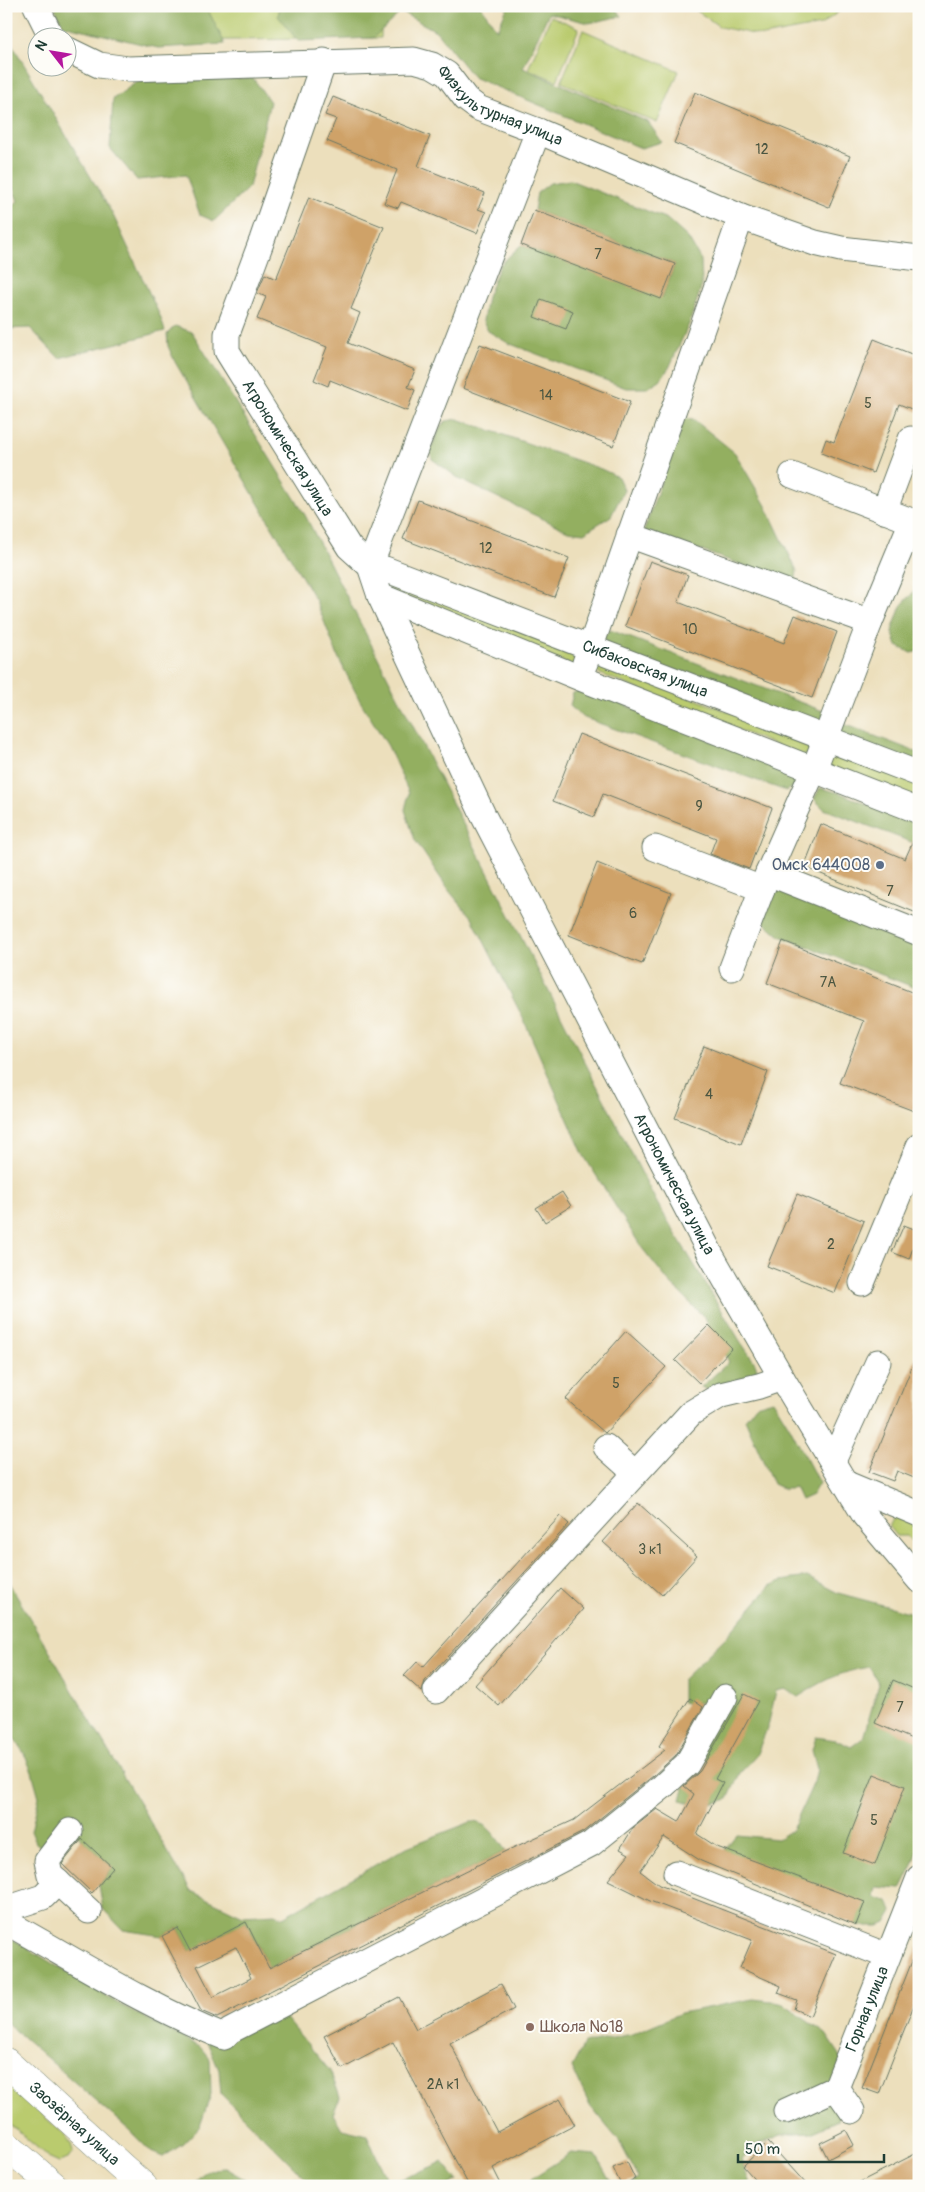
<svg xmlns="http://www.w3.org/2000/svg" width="925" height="2192" viewBox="0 0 925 2192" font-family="Pangolin,sans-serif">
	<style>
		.green { fill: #bacb6e; stroke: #6c8451 }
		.forest { fill: #93af61; stroke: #59764a }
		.building { fill: #cfa267; fill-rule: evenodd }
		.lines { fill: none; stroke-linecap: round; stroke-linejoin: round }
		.minor-casing { stroke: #677664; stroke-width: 27 }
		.major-casing { stroke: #677664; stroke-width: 29 }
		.minor { stroke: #fff; stroke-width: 25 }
		.major { stroke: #fff; stroke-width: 28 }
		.service-dot { fill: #5c6f8a; stroke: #fdfcf7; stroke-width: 2 }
		.education-dot { fill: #8d6e63; stroke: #fdfcf7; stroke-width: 2 }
		.labels { text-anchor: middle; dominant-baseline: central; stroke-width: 4; stroke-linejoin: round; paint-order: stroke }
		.number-label { font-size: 14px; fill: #4b5641 }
		.street-label { font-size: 16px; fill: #1f3d34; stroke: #fdfcf7 }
		.service-label { font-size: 16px; fill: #4e5e75; stroke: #fdfcf7; text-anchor: end }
		.education-label { font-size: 16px; fill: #785e54; stroke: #fdfcf7; text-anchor: start }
	</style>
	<rect width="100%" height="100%" fill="#fdfcf7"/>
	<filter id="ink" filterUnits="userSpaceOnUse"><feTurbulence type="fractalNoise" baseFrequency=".02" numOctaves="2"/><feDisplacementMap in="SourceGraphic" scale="10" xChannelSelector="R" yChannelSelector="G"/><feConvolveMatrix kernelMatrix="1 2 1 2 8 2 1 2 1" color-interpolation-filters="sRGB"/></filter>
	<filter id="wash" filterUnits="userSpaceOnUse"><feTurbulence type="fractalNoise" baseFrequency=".0096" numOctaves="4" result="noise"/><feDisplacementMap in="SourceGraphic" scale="20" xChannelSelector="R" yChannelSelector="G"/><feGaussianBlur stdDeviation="1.12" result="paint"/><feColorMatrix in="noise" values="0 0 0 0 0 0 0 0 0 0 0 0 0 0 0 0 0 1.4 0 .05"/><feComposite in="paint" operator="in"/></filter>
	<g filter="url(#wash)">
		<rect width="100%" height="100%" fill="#ecdfbc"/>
		<path class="green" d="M 66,6 L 382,6 L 381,38 L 160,41 Z
			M 690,6 L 846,6 L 821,25 L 763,36 L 720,27 Z
			M 551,16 L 579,28 L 557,81 L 528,69 Z
			M 583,30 L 679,71 L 657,123 L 561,82 Z
			M 387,577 L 578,652 L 573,666 L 390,594 Z
			M 598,662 L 813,744 L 809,754 L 802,756 L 596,672 L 595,666 Z
			M 830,751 L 919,782 L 919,803 L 827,766 Z
			M 900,1515 L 919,1521 L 919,1550 L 907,1536 L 896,1536 L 889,1527 L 894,1517 Z
			M 6,2082 L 66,2136 L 71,2144 L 73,2152 L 68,2159 L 59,2162 L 48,2157 L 6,2121 Z"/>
		<path class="forest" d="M 54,6 L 206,6 L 225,44 L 158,48 L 63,25 Z
			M 280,6 L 481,6 L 497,30 L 508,6 L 613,6 L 622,16 L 589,23 L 549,13 L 523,68 L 648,122 L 662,142 L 641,148 L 473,77 L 436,31 L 401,12 L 373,38 L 298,41 L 278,16 Z
			M 6,34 L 112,213 L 160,316 L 165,331 L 59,358 L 30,328 L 6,329 L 6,211 L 18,201 L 12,186 L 6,186 Z
			M 253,78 L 270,102 L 249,187 L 214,221 L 200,215 L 186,175 L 137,180 L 110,148 L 113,99 L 138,81 Z
			M 570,180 L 667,219 L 688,238 L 701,260 L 702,285 L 689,324 L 669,368 L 660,380 L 647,388 L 626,388 L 508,343 L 488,331 L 483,321 L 487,297 L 500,265 L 521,245 L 662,298 L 675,264 L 534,210 L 537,193 L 550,183 Z
			M 175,326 L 192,332 L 305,515 L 657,1203 L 740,1341 L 755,1363 L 759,1375 L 708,1390 L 701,1387 L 729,1362 L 705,1318 L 670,1283 L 642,1248 L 584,1156 L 522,1016 L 472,918 L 450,892 L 415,840 L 405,810 L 409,793 L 388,746 L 360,701 L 339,659 L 316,601 L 175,362 L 168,346 L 167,334 Z
			M 683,418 L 693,419 L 735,453 L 765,504 L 797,571 L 795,583 L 644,531 Z
			M 458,419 L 601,469 L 618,477 L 624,490 L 611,516 L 584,533 L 568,531 L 461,480 L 432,459 L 430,450 L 441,426 L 446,421 Z
			M 919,586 L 919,651 L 911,653 L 897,646 L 892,631 L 901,606 Z
			M 610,630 L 823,711 L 823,731 L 608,648 L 603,636 Z
			M 585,689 L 800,777 L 798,785 L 786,791 L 582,717 L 570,706 L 573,693 Z
			M 838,722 L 919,753 L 919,769 L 837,735 Z
			M 820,788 L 840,793 L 919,825 L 919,845 L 824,809 L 814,799 Z
			M 771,885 L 919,925 L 919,989 L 780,936 L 763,921 Z
			M 773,1400 L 789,1426 L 819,1483 L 812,1495 L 801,1500 L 795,1487 L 784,1489 L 773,1484 L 745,1419 L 756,1405 Z
			M 807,1577 L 838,1593 L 909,1612 L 919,1619 L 919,1847 L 913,1865 L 901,1889 L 876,1887 L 874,1897 L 888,1901 L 893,1911 L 886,1923 L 879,1926 L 860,1926 L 827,1905 L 720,1855 L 736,1835 L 778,1839 L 792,1830 L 814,1782 L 817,1769 L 812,1750 L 816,1737 L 836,1740 L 851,1747 L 863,1738 L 879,1684 L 869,1667 C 839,1672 823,1681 798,1697 L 785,1689 L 776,1691 L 768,1726 L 756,1756 L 740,1773 L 728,1799 L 701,1807 L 681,1800 L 703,1712 L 700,1702 L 692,1704 L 682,1702 L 682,1680 L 728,1635 L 770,1586 L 781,1581 Z
			M 6,1578 L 191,1891 L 243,1916 L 275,1914 L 283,1917 L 407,1847 L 471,1822 C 489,1822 496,1838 506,1851 L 269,1968 L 246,1922 L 190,1951 L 178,1928 L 162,1936 L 123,1930 L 103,1909 L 99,1885 L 113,1868 L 77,1835 L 48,1852 L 36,1843 L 31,1831 L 39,1797 L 32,1772 L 24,1753 L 6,1727 Z
			M 6,1935 L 117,2003 L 200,2047 L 210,2059 L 211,2094 L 200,2126 L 183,2144 L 163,2157 L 151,2152 L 129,2130 L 6,2022 Z
			M 753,1999 L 780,2002 L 826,2034 L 840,2055 L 847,2089 L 838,2121 L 811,2133 L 781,2135 L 755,2146 L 741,2160 L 751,2186 L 630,2186 L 638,2177 L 619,2141 L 590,2106 L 572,2067 L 584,2044 L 632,2034 L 681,2013 Z
			M 265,2006 L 284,2016 L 330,2071 L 340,2097 L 333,2114 L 342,2129 L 367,2135 L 389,2184 L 443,2162 L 458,2180 L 448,2186 L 313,2186 L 221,2094 L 219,2070 L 205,2037 L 232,2015 Z
			M 571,2153 L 596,2155 L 613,2186 L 527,2186 L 532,2178 Z
			M 225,2168 L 255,2185 L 267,2186 L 195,2186 C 199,2171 211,2169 225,2168 Z"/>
		<g id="blocks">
			<path class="building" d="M 695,92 L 850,156 L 829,207 L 674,143 Z
				M 333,97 L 430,136 L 418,166 L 485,193 L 478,209 L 486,212 L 477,233 L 401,202 L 398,208 L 384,203 L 397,170 L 327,141 L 336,119 L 325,115 Z
				M 309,197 L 384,227 L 351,309 L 360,313 L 348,343 L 415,370 L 408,387 L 415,390 L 407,411 L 330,380 L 328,386 L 314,380 L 327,347 L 257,319 L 266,297 L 257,293 L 265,274 L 276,279 Z
				M 534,210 L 675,264 L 661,299 L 521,245 Z
				M 541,299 L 573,311 L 566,329 L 534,317 Z
				M 874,339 L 919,357 L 919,412 L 899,404 L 873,473 L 821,453 L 826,439 L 834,442 Z
				M 480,344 L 630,402 L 613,446 L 463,388 Z
				M 418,500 L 569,558 L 554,597 L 403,539 Z
				M 650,561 L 688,575 L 678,602 L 784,643 L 795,615 L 837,632 L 812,698 L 625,626 Z
				M 579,734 L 772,808 L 749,869 L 710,854 L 716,838 L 603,794 L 594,817 L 553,801 Z
				M 821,824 L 905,859 L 919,828 L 919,914 L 804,867 Z
				M 597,863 L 671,893 L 642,964 L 569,935 Z
				M 783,941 L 919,995 L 919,1099 L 914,1111 L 840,1083 L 864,1021 L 767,983 Z
				M 704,1046 L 768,1072 L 741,1144 L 675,1118 Z
				M 562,1192 L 571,1206 L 545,1222 L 536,1208 Z
				M 797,1194 L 864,1221 L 835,1293 L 767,1266 Z
				M 904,1225 L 919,1231 L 909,1259 L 892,1252 Z
				M 709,1325 L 732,1348 L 699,1383 L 675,1360 Z
				M 626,1331 L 666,1367 L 605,1433 L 566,1399 Z
				M 918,1352 L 919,1480 L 897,1471 L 893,1481 L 869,1472 Z
				M 638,1503 L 697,1556 L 662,1595 L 603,1542 Z
				M 560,1516 L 569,1524 L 425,1681 L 422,1692 L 404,1676 L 417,1662 L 423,1667 Z
				M 560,1588 L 583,1609 L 499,1706 L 475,1685 Z
				M 893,1680 L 919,1691 L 919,1742 L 875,1723 Z
				M 744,1694 L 758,1701 L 715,1779 L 723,1783 L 697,1834 L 717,1847 L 865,1902 L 856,1925 L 701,1861 L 664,1837 L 640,1871 L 659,1885 L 836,1954 L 810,2016 L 794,2009 L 797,2000 L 778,1993 L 781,1986 L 740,1968 L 752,1940 L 650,1901 L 608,1880 L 629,1854 L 620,1849 L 633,1828 L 657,1809 L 679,1822 L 694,1794 L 684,1786 L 700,1771 Z
				M 690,1698 L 703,1707 L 676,1755 L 653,1776 L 583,1832 L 217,2018 L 201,2011 L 162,1936 L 178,1928 L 190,1951 L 246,1922 L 269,1968 L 506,1851 L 574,1820 L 665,1750 L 659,1746 ZM 236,1947 L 251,1978 L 213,1997 L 197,1966 Z
				M 874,1774 L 905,1786 L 875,1865 L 843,1853 Z
				M 82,1839 L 113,1868 L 92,1893 L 62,1864 Z
				M 918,1946 L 919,1992 L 879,2094 L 862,2088 Z
				M 501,1984 L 514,2009 L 450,2043 L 497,2132 L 560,2099 L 575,2125 L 493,2168 L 502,2186 L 469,2186 L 393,2042 L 342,2069 L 324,2036 L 399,1997 L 416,2029 Z
				M 846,2130 L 854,2145 L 828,2159 L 820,2143 Z
				M 768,2142 L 808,2186 L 761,2186 L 743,2166 Z
				M 919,2152 L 919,2186 L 852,2186 Z
				M 627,2162 L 635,2179 L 621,2185 L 613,2168 Z"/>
		</g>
	</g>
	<g filter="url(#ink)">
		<use href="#blocks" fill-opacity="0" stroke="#677664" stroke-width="1"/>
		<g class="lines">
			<defs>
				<g id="minor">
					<path d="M 36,6 L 52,38"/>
					<path id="s1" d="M 68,50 L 99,65 L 128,69 L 414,60 L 432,65 L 447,74 L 466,99 L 478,108 L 538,131 L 741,217 L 815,243 L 841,249 L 919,258"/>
					<path id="s2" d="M 324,61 L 262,240 L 227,334 L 227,351 L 349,547 L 370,566 L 380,596 L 484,817 L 711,1255 L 782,1378"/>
					<path d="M 792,475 L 919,524"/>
					<path d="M 884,511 L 911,439 L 919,442"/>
					<path d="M 629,535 L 870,622"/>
					<path id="s3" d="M 370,566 L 385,569 L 919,774"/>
					<path d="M 370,566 L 538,131"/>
					<path d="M 380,596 L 580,678 L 919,811"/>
					<path d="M 585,663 L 741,217"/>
					<path d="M 655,848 L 762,889"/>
					<path d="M 768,873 L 919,933"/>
					<path d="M 732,968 L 768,873 L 814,769 L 870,622 L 912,521"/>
					<path d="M 862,1283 L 919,1146"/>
					<path d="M 606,1447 L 635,1473"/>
					<path d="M 833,1461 L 878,1362"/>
					<path d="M 847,1484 L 919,1514"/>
					<path d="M 436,1691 L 691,1413 L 721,1395 L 759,1386 L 782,1378 L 865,1516 L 919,1580"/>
					<path d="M 70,1831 L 47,1861 L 50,1875 L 89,1911"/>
					<path d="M 676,1873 L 887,1956"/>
					<path d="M 6,1909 L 43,1897 L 58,1882"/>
					<path d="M 6,1922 C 78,1962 147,2006 224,2037 L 230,2031 L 591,1844 L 662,1787 L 687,1764 L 725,1697"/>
					<path d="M 836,2088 L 852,2111"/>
					<path id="s4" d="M 786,2111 L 836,2088 L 919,1878"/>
				</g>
				<g id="major">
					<path id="s5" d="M 6,2062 L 143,2186"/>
					<path d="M 6,2145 L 54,2186"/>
				</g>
			</defs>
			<use href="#minor" class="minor-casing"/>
			<use href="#major" class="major-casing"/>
			<use href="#minor" class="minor"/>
			<use href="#major" class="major"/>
		</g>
	</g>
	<circle class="service-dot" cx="880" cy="865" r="5"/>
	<circle class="education-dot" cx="530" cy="2027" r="5"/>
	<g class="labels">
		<g class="number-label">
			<text x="762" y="149">12</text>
			<text x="598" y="254">7</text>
			<text x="546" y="395">14</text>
			<text x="868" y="403">5</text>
			<text x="486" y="548">12</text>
			<text x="690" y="629">10</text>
			<text x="699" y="806">9</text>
			<text x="890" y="891">7</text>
			<text x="633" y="913">6</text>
			<text x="828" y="982">7А</text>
			<text x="709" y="1094">4</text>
			<text x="831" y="1244">2</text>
			<text x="616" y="1383">5</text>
			<text x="650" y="1549">3 к1</text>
			<text x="900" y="1707">7</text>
			<text x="874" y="1820">5</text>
			<text x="443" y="2084">2А к1</text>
		</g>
		<g class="street-label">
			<text stroke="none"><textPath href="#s1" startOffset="450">Физкультурная улица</textPath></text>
			<text stroke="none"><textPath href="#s2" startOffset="421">Агрономическая улица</textPath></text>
			<text stroke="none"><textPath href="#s3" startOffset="294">Сибаковская улица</textPath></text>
			<text stroke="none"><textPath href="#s2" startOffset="1255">Агрономическая улица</textPath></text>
			<text stroke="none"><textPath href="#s4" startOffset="140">Горная улица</textPath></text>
			<text stroke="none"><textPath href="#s5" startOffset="92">Заозёрная улица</textPath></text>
		</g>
		<g class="service-label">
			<text x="870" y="865">Омск 644008</text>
		</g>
		<g class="education-label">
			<text x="540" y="2027">Школа №18</text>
		</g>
	</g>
	<rect width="925" height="2192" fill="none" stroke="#fdfcf7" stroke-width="25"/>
	<g transform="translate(52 52) rotate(301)"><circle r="24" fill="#fdfcf7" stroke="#a4b0a9"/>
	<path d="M0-4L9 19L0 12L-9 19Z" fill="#b5179e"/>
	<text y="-8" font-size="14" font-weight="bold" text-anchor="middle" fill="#1f3d34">N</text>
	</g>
	<path d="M738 2154v8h146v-8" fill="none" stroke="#1f3d34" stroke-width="2.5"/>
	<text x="745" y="2154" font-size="15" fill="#1f3d34" stroke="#fdfcf7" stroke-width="4" paint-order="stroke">50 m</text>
</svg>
